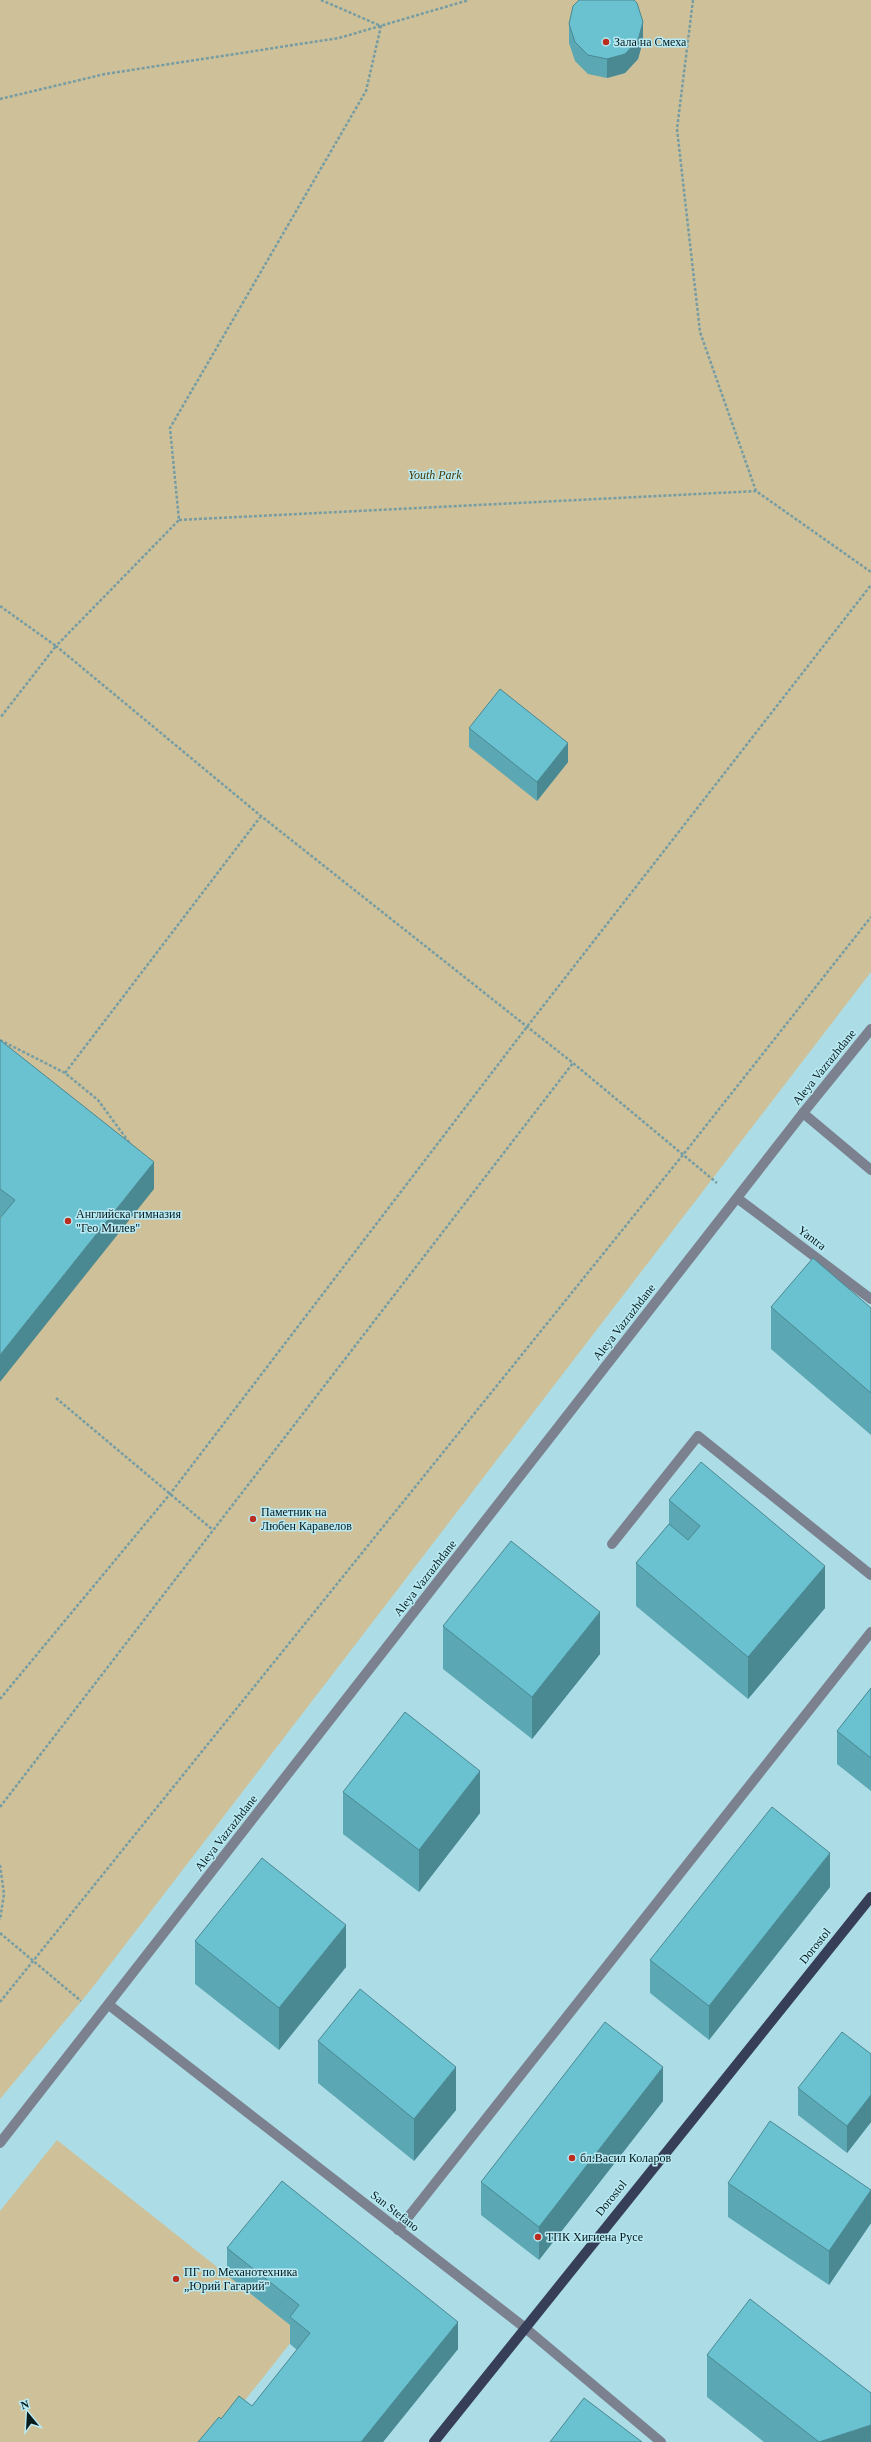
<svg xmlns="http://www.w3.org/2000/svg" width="871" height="2442" viewBox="0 0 871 2442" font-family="Georgia,serif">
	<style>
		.green { fill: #cec098 }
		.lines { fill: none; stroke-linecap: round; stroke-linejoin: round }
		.path { stroke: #769da4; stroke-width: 2.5; stroke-dasharray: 3 2; stroke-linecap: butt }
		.service { stroke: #7c8190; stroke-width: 10 }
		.minor { stroke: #7c8190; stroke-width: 10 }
		.primary { stroke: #373f58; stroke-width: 10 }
		.wall { fill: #5ba7b4 }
		.shaded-wall { fill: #4a8892 }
		.building { fill: #6ac2d1; stroke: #4a8892 }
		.poi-dot { fill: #ba2d1f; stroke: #b9eaf3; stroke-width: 1.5 }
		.labels { text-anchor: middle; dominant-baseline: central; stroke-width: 3; stroke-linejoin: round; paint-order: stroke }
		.poi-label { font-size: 12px; fill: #071a1d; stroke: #b9eaf3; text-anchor: start }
		.park-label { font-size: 12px; font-style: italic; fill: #463600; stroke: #b9eaf3 }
		.street-label { font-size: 12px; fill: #071a1d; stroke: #b9eaf3 }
	</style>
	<rect width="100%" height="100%" fill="#acdde6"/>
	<path class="green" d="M 0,0 L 871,0 L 871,972 L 89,1992 L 0,2099 Z
		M 57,2140 L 299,2332 L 212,2442 L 0,2442 L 0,2211 Z"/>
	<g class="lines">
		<path class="path" d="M 321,0 L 381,26 L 366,91 L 170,428 L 179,520 L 56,646 L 261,816 L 573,1063 L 717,1183
			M 693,0 L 677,129 L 700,332 L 756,491
			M 0,99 L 105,74 L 339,38 L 469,0
			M 179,520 L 756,491 L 871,572
			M 0,606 L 56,646 L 0,718
			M 0,1040 L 65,1073 L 98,1100 L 131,1145
			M 65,1073 L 261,816
			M 56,1398 L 213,1530
			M 0,1699 L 170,1494 L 526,1028 L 871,585
			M 0,1807 L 573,1063
			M 0,1865 L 4,1894 L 0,1920
			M 0,1933 L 81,2001
			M 0,2002 L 682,1156 L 871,917"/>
		<path class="service" d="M 803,1113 L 871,1170
			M 612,1544 L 698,1436 L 871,1575
			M 398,2230 L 871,1632"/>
		<path class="minor" d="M 737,1198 L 871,1299
			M 109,2005 L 524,2327 L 661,2442
			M 0,2143 L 803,1113 L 871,1029"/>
		<path class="primary" d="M 434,2442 L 871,1897"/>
	</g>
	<path class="wall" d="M 569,24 L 643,41 L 638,59 L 625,73 L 607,78 L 588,74 L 575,61 L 569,43 Z
		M 469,728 L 568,762 L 537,801 L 469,747 Z
		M 0,1040 L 154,1189 L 1,1217 L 0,1216 Z
		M 771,1307 L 871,1308 L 871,1435 L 771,1349 Z
		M 669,1500 L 825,1608 L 748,1699 L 636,1606 L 636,1563 L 669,1524 Z
		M 443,1626 L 600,1654 L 532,1739 L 443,1669 Z
		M 871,1688 L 871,1791 L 837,1764 L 837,1731 Z
		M 343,1792 L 480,1813 L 419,1892 L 343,1834 Z
		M 830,1887 L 709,2040 L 650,1993 L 650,1960 Z
		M 195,1941 L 346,1967 L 279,2050 L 195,1984 Z
		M 318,2041 L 456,2110 L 414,2161 L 318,2083 Z
		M 871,2054 L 871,2122 L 847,2153 L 798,2115 L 798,2088 Z
		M 663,2101 L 539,2260 L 481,2215 L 481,2182 Z
		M 728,2183 L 871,2223 L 829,2285 L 728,2217 Z
		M 227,2248 L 458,2349 L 383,2442 L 198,2442 L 221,2419 L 252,2406 L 297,2350 L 290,2344 L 290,2325 L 227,2275 Z
		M 707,2355 L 871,2442 L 764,2442 L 707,2397 Z"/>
	<path class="shaded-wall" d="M 643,22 L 643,41 L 638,59 L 625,73 L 607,78 L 607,59 Z
		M 568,743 L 568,762 L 537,801 L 537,782 Z
		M 154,1162 L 154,1189 L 0,1382 L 0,1355 Z
		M 825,1566 L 825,1608 L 748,1699 L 748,1657 Z
		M 600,1612 L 600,1654 L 532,1739 L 532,1697 Z
		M 480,1771 L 480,1813 L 419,1892 L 419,1850 Z
		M 830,1853 L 830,1887 L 709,2040 L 709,2006 Z
		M 346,1925 L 346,1967 L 279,2050 L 279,2008 Z
		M 456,2067 L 456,2110 L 414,2161 L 414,2119 Z
		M 663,2067 L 663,2101 L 539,2260 L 539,2227 Z
		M 871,2095 L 871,2122 L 847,2153 L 847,2126 Z
		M 871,2190 L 871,2223 L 829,2285 L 829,2251 Z
		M 458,2322 L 458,2349 L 383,2442 L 361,2442 Z
		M 871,2425 L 871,2442 L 820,2442 Z"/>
	<path class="building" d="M 579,0 L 634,0 L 637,3 L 643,22 L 638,40 L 625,54 L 607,59 L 588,55 L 575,42 L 569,24 L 573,6 Z
		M 500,689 L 568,743 L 537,782 L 469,728 Z
		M 0,1040 L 154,1162 L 0,1355 L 0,1218 L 15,1200 L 0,1189 Z
		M 813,1258 L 871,1308 L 871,1393 L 771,1307 Z
		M 701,1462 L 825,1566 L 748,1657 L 636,1563 L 669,1524 L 688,1540 L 700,1526 L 669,1500 Z
		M 511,1541 L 600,1612 L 532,1697 L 443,1626 Z
		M 871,1688 L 871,1758 L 837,1731 Z
		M 405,1712 L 480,1771 L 419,1850 L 343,1792 Z
		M 772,1807 L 830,1853 L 709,2006 L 650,1960 Z
		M 262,1858 L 346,1925 L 279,2008 L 195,1941 Z
		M 360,1989 L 456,2067 L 414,2119 L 318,2041 Z
		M 605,2022 L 663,2067 L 539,2227 L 481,2182 Z
		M 842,2032 L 871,2054 L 871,2095 L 847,2126 L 798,2088 Z
		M 770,2121 L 871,2190 L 829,2251 L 728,2183 Z
		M 282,2181 L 458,2322 L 361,2442 L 198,2442 L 219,2417 L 221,2419 L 239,2396 L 252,2406 L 310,2333 L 290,2317 L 299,2305 L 227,2248 Z
		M 750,2299 L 871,2393 L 871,2425 L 819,2442 L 707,2355 Z
		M 584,2398 L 642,2442 L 550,2442 Z"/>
	<g class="poi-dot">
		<circle cx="606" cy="42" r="4"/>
		<circle cx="68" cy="1221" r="4"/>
		<circle cx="253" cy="1519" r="4"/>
		<circle cx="572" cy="2158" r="4"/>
		<circle cx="538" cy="2237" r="4"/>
		<circle cx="176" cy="2279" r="4"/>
	</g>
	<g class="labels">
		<g class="poi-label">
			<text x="614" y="42">Зала на Смеха</text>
			<text x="76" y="1214">Aнглийска гимназия<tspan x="76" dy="14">"Гео Милев"</tspan></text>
			<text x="261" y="1512">Паметник на<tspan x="261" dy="14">Любен Каравелов</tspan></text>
			<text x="580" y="2158">бл.Васил Коларов</text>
			<text x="546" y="2237">ТПК Хигиена Русе</text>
			<text x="184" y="2272">ПГ по Механотехника<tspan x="184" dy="14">„Юрий Гагарий"</tspan></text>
		</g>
		<g class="park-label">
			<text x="435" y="475">Youth Park</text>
		</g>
		<g class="street-label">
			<text transform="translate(824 1067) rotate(-51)">Aleya Vazrazhdane</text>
			<text transform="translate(812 1238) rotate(37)">Yantra</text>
			<text transform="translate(624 1322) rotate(-52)">Aleya Vazrazhdane</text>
			<text transform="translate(425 1578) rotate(-52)">Aleya Vazrazhdane</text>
			<text transform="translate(226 1833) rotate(-52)">Aleya Vazrazhdane</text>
			<text transform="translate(815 1946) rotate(-51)">Dorostol</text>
			<text transform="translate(611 2198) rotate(-51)">Dorostol</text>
			<text transform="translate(395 2211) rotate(38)">San Stefano</text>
		</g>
	</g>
	<g transform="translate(28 2414) rotate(342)" stroke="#b9eaf3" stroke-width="3" paint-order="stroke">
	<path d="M0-3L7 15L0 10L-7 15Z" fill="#071a1d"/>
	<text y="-6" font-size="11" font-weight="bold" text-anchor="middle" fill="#071a1d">N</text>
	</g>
</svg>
